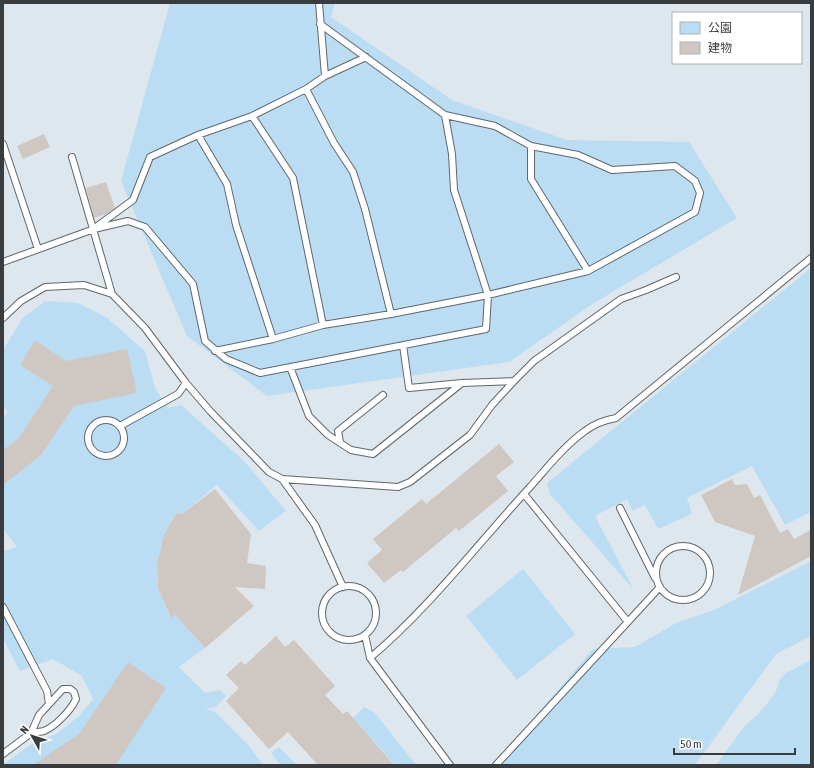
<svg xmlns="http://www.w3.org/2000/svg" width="814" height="768" viewBox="0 0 814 768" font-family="'Asap Condensed','Noto Sans JP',sans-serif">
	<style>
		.green { fill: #bbddf4 }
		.building { fill: #cfc7c1 }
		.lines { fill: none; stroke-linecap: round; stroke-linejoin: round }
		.lane-casing { stroke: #5f676c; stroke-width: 8 }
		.lane { stroke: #fff; stroke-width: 6 }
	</style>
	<rect width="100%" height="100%" fill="#dee7ed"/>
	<path class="green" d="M 170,3 L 335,3 L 331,17 L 452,100 L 567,140 L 689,142 L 737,218 L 594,303 L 509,362 L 267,396 L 187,336 L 121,181 Z
		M 811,268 L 811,512 L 785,525 L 752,466 L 687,498 L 692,514 L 658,529 L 645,505 L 633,511 L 627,499 L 595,516 L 634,590 L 550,494 L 547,483 Z
		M 45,301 L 78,303 L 106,317 L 145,351 L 155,388 L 168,408 L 181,405 L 244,461 L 286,511 L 259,531 L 217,485 L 182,514 L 176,515 L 164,535 L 157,564 L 158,588 L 170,617 L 175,615 L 205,648 L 179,667 L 205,693 L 220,690 L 226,696 L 215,707 L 205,709 L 214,711 L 249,746 L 263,765 L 3,765 L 31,744 L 58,733 L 79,716 L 93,699 L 82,676 L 53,659 L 20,671 L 3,639 L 3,551 L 17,547 L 3,529 L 3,419 L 8,412 L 3,405 L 3,350 L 23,318 Z
		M 811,561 L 811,636 L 776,654 L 695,765 L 494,765 L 593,649 L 635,647 L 676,623 L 714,610 Z
		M 523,569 L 575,634 L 517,680 L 466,616 Z
		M 811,660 L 811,765 L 716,765 L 744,727 L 757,715 L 769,701 L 776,691 L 780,679 L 786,673 Z
		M 364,707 L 375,713 L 409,756 L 417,765 L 395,765 L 353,718 Z
		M 279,747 L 297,765 L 281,765 L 271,753 Z"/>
	<path class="building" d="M 44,134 L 50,147 L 23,159 L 17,146 Z
		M 106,182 L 115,208 L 106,214 L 94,218 L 86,188 Z
		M 35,340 L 66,361 L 127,349 L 137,393 L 74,406 L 41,455 L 3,485 L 3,450 L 19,438 L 53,386 L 20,365 Z
		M 499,444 L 514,462 L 496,476 L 508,491 L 459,531 L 456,528 L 403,572 L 401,570 L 384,583 L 367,563 L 382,550 L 373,539 L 422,499 L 426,504 Z
		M 732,479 L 735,485 L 747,484 L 754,498 L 760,495 L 780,533 L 788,529 L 794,539 L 811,530 L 811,556 L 738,595 L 755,536 L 715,522 L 701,495 Z
		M 215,489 L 251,534 L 247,563 L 266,566 L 265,589 L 235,587 L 254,606 L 205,648 L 175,615 L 171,618 L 158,588 L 157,564 L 164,535 L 176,514 L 182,514 Z
		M 276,636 L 285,647 L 294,640 L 335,686 L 325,695 L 343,714 L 347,711 L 394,765 L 318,765 L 288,732 L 269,749 L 226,701 L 239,688 L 226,675 L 241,661 L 245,665 Z
		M 128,662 L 166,688 L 116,765 L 33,765 L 79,734 Z"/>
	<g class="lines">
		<defs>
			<path id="lane" d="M 319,3 L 325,76
				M 306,89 L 334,143 L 353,172 L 365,209 L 391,314
				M 252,116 L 293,178 L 323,325
				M 198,135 L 227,184 L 236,225 L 273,339
				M 3,144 L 38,249
				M 531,146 L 531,179 L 588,271
				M 72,157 L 112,294
				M 96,227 L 133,200 L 150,157 L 198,135 L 252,116 L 306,89 L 325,76 L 366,57
				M 3,262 L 94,229 L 128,221 L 145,227 L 193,284 L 205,341 L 226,359 L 260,373 L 486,329 L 488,295 L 454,190 L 452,154 L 445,115
				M 3,318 L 21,301 L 45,287 L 84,285 L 112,294 L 145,328 L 186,383 L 210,411 L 269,472 L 282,479 L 315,525 L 343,587
				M 403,345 L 409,388 L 462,383 L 514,381
				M 215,351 L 273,339 L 323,325 L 391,314 L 488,295 L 588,271 L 695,212 L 700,193 L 695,181 L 675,166 L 612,170 L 578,155 L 531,146 L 495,126 L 445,115 L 320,24
				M 290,367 L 309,416 L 328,435 L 351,450 L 373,454 L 462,383
				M88 438a18 18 0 1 1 36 0a18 18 0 1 1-36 0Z
				M 120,426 L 178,394 L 186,383
				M 340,442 L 338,431 L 383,395
				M 282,479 L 398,487 L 410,482 L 470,435 L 492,405 L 514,381 L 534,361 L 621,299 L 646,290 L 676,277
				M 524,494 L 628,622
				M 620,508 L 655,578
				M656 573a27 27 0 1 1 54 0a27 27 0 1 1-54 0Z
				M322 613a27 27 0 1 1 54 0a27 27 0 1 1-54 0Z
				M 3,607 L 47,691 L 49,704
				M 365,635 L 370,658
				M 3,754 L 31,733 L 39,715 L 63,689 L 70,689 L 74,692 L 76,699 C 71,710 56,726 44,731 C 40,732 35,732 31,733
				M 450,765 L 370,658 C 429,608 477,545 530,487 C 547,468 564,446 585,431 C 594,424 605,420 616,418 L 811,258
				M 496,765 L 660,587"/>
		</defs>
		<use href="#lane" class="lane-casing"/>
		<use href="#lane" class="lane"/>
	</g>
	<rect width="814" height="768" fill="none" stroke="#383c3e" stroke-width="8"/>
	<rect x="672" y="12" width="130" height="52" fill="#ffffff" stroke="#afb1b2"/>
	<rect x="680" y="22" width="20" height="12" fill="#bbddf4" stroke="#afb1b2"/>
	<text x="708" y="32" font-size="12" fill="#383c3e">公園</text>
	<rect x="680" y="42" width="20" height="12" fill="#cfc7c1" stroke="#afb1b2"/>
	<text x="708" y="52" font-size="12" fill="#383c3e">建物</text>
	<g transform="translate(32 736) rotate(309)" stroke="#ffffff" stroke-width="3" paint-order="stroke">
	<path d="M0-3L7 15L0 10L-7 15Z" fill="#383c3e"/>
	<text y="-6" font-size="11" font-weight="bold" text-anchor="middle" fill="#383c3e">N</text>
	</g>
	<path d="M674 748v6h121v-6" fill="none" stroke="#383c3e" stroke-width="2"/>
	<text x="680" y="748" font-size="12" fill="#383c3e" stroke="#ffffff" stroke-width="3" paint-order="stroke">50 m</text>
</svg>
